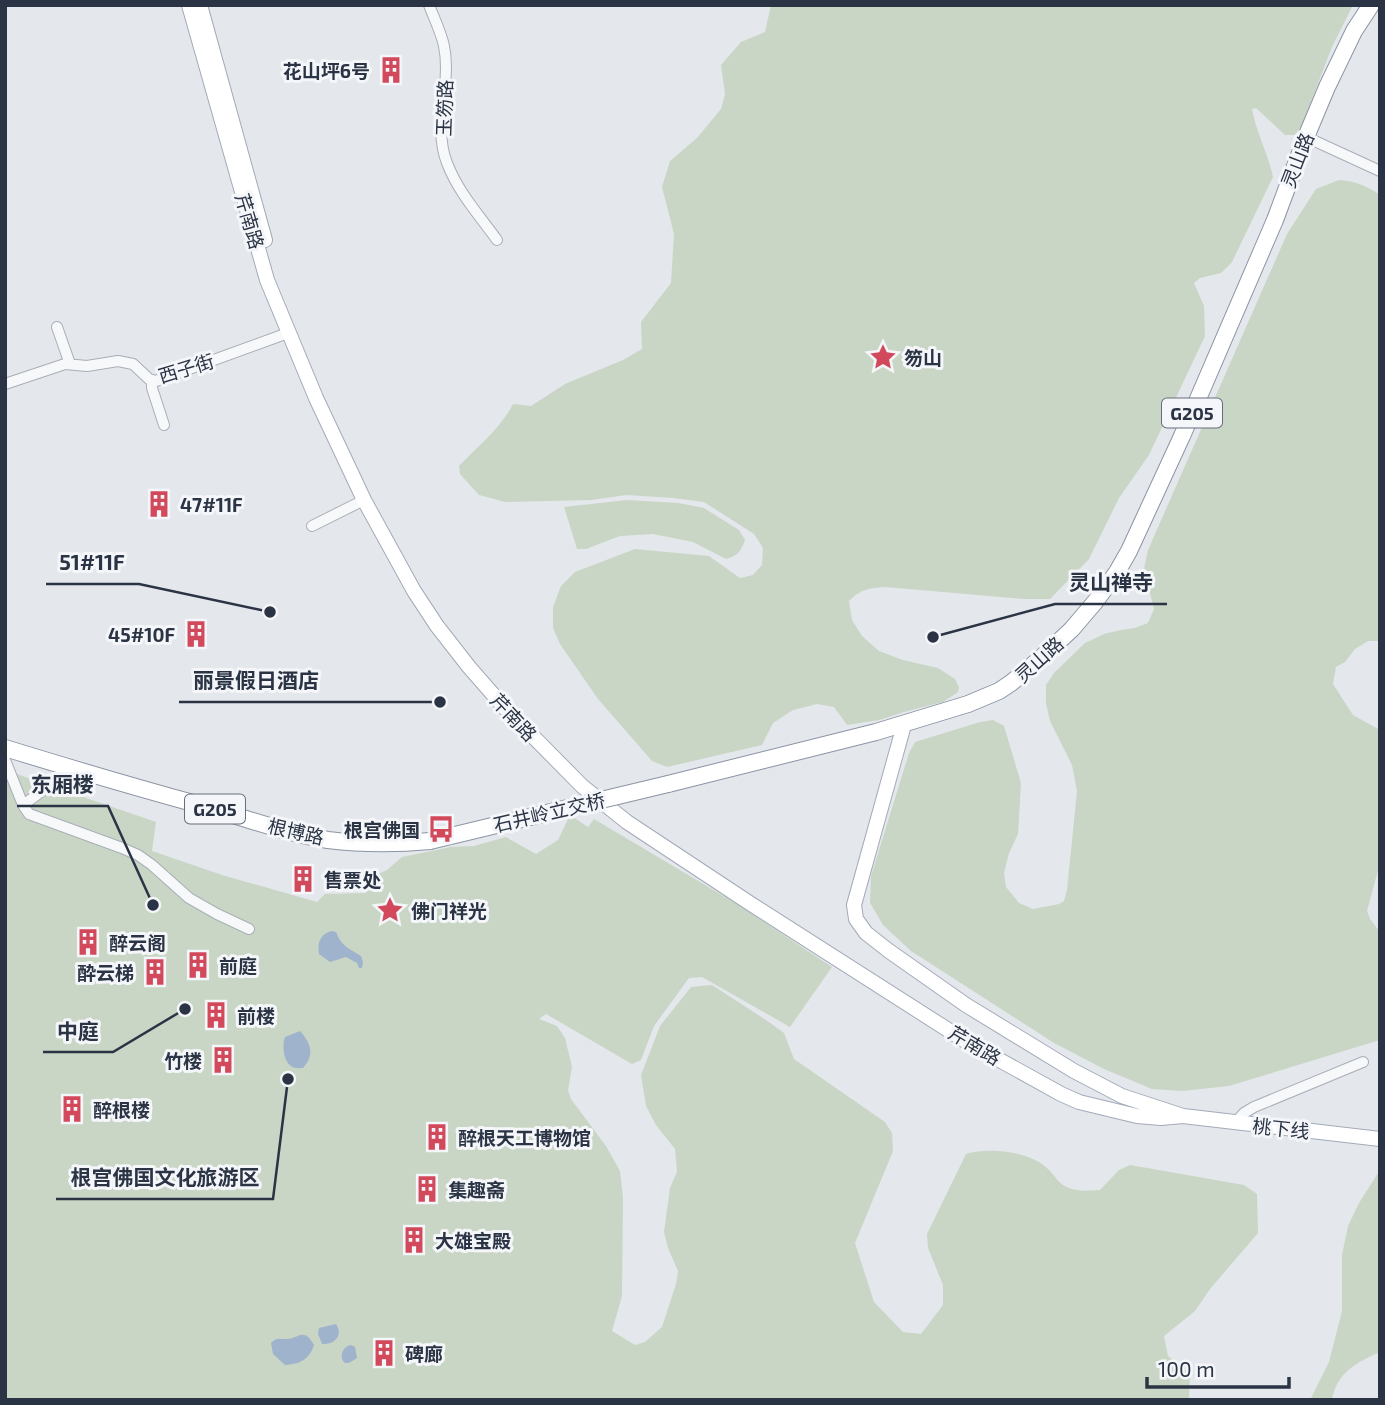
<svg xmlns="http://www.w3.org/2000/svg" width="1385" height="1405" viewBox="0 0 1385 1405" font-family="'Exo 2','Noto Sans SC',sans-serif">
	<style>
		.green { fill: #c9d6c5 }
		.water { fill: #9fb4cc }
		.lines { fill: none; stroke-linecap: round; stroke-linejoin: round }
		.minor-casing { stroke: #a9aeb7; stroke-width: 12 }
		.major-casing { stroke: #a3abb8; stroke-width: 16 }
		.highway-casing { stroke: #8b94a3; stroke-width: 18 }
		.minor { stroke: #f7f8fa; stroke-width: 10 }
		.major { stroke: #fff; stroke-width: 14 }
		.highway { stroke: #fff; stroke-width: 16 }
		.highway-bridge-casing { stroke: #8b94a3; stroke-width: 18; stroke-linecap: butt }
		.highway-bridge { stroke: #fff; stroke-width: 16 }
		.labels { text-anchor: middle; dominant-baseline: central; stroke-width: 6; stroke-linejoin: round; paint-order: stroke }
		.shield { fill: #f4f6f9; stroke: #676e7b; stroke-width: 2 }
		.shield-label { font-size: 18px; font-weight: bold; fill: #2b3445 }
		.poi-label { font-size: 19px; font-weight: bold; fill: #2b3445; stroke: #f4f6f9; text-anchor: start }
		.street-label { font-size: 19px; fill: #2b3445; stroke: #f4f6f9 }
		.leader { fill: none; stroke: #2b3445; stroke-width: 2.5 }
		.callout-dot { fill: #2b3445; stroke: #f4f6f9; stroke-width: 2.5 }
		.callout-label { font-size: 21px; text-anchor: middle; font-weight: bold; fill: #2b3445; stroke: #f4f6f9; stroke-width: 6; stroke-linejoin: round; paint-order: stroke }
	</style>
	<rect width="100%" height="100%" fill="#e4e7ec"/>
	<path class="green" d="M 771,5 L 1353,5 L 1332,47 L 1302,125 L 1295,135 L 1285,135 L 1256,108 L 1252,109 C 1256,132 1268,153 1273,177 L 1232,262 L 1221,273 L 1200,278 L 1194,283 L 1204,306 L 1205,336 L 1149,455 L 1119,498 L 1089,559 L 1050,599 L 1024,599 L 885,587 C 869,588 861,589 849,601 L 852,620 L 862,636 L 879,651 L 903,660 L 938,668 L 955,679 L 959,687 L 958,692 L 943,702 L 904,712 L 879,720 L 847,725 L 834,707 L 817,704 L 793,710 L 773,723 L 762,745 L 667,767 L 652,761 L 598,699 L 560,644 L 553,628 L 553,607 L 561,586 L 575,572 L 635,549 L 709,556 L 740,578 L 753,575 L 762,565 L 763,548 L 754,534 L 704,502 L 673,498 L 626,495 L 592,500 L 505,502 L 479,495 L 460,474 L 459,466 C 477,447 501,428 513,404 L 531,406 L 565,384 L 623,360 L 642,349 L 641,322 L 671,283 L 674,234 L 662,187 L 670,161 L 697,138 L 721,109 L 725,94 L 721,65 L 741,42 L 765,32 Z
		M 1339,180 C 1355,181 1367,186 1380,195 L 1380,641 L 1368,641 L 1355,649 L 1345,662 L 1336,667 L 1333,684 L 1353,715 L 1380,730 L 1380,863 L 1367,911 L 1370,919 L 1380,932 L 1380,1040 L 1229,1086 L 1182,1091 L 1152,1089 L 1104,1069 L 1054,1043 L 911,951 L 883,925 L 870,903 L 871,876 L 909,753 L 915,742 L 980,722 L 993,720 L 1004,726 L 1021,783 L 1018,834 L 1009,853 L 1004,873 L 1006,887 L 1019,903 L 1033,909 L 1059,904 L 1064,901 L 1067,890 L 1077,791 L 1072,765 L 1050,721 L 1046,703 L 1046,685 L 1054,673 L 1085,643 L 1104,634 L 1121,630 L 1135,628 L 1148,623 L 1154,609 L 1144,569 L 1148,550 L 1287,234 L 1316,189 Z
		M 627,500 L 678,503 L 704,508 L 739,530 L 745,540 C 741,552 737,556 726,559 L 693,542 L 653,534 L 620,536 L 586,549 L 577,549 L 564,507 Z
		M 5,770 L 156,822 L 152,851 L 222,875 L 317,902 L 325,894 L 364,893 L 370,878 L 387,870 L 402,857 L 451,847 L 474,846 L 506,837 L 536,854 L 558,840 L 570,815 L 588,827 L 594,819 L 737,904 L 832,967 L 790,1027 L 702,977 L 689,978 L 654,1026 L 641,1060 L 632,1064 L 546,1014 L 539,1019 L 557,1026 L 565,1038 L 572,1067 L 568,1090 L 571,1099 L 606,1146 L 620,1171 L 623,1198 L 622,1296 L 612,1331 L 635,1345 L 645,1342 L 662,1327 L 676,1284 L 678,1271 L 668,1248 L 664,1232 L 670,1188 L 677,1172 L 675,1149 L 656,1125 L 646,1106 L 641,1075 L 660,1026 L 691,987 L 712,985 L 766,1020 L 784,1033 L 794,1059 L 885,1122 L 892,1133 L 893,1151 L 855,1243 L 874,1302 L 903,1332 L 921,1334 L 943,1305 L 943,1285 L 928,1248 L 927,1234 L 966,1154 C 989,1147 1030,1151 1048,1169 C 1053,1173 1057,1181 1063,1185 C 1074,1192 1087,1191 1100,1190 L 1119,1170 L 1130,1165 L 1244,1185 L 1257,1194 L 1258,1233 L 1210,1289 L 1195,1311 L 1164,1336 L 1168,1356 L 1190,1374 L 1189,1397 L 1191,1400 L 5,1400 Z
		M 1380,1170 L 1380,1352 C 1356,1363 1337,1372 1332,1400 L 1310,1400 L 1329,1362 L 1342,1311 L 1342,1255 L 1348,1226 L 1359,1203 Z"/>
	<path class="water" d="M 332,931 L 336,932 C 341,946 350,949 361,956 L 363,962 L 362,968 L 359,968 L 357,963 L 346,957 L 330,962 L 319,954 C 317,943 320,934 332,931 Z
		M 300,1031 C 311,1043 315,1055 303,1068 C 300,1068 294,1069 291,1066 C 283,1061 282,1044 285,1037 Z
		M 336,1324 C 344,1336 334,1345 322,1344 L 318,1334 L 319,1328 Z
		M 300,1335 C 308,1334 310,1339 314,1345 C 309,1360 300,1364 285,1365 L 273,1354 L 271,1343 C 277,1337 279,1339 287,1339 C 291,1339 295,1337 300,1335 Z
		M 351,1345 L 355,1347 L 357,1358 L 349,1363 L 345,1363 C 338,1357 343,1346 351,1345 Z"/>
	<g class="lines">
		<defs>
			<path id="minor" d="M 429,5 C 434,18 441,32 444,46 C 452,85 432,125 447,163 C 458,192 479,215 497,240
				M 1306,137 L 1380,171
				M 57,327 L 70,364
				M 152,381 L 152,388 L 164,425
				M 5,384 L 65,364 L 87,366 L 118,361 L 133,364 L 149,379 L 156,381 L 288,333
				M 312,526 L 364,500
				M 5,760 L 23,805 L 72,769
				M 23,805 L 29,814 L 122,848 L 138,855 L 152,865 L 189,898 L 217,914 L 249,929
				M 1235,1123 L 1244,1113 L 1254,1107 L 1363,1062"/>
			<path id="major" d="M 189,5 L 267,280 L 316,398 L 364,500 L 414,591 L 437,626 L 469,667 L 504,707 L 582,786 L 627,822 L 751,904 L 967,1042 L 1061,1094 L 1079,1102 L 1137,1116 L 1161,1118 L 1183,1116
				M 200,5 L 265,240
				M 904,725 L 854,905 L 856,919 L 866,933 L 889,951 L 966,1005 L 1074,1071 L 1122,1096 L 1183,1116 L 1380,1139"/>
			<path id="highway" d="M 5,748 C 70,768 134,787 200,805 C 242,817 285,833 328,840 C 361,844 397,844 430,841
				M 668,784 L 876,732 L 968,704 L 999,691 L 1011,683 L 1040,659 L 1072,629 L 1095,602 L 1117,572 L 1129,551 L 1182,436 L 1275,220 L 1306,137 L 1327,87 L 1354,31 L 1371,5"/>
		</defs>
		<use href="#minor" class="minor-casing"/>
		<use href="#major" class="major-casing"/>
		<use href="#highway" class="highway-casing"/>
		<use href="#minor" class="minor"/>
		<use href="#major" class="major"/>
		<use href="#highway" class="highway"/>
		<defs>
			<path id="highway-bridge" d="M 430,841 L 668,784"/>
		</defs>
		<use href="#highway-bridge" class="highway-bridge-casing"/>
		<use href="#highway-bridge" class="highway-bridge"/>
	</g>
	<defs>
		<symbol id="building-bare" viewBox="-9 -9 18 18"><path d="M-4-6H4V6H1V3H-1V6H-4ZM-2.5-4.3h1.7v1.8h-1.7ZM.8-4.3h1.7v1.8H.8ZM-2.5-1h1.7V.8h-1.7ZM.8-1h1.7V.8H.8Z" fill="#d1495b" stroke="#f4f6f9" stroke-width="2.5" paint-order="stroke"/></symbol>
		<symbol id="sight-bare" viewBox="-9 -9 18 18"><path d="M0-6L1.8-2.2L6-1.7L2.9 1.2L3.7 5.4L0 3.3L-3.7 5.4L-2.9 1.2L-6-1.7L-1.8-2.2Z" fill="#d1495b" stroke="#f4f6f9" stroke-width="2.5" paint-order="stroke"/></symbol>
		<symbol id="bus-bare" viewBox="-9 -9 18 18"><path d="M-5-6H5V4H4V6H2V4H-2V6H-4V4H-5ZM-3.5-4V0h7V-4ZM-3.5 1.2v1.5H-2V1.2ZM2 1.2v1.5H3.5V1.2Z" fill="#d1495b" stroke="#f4f6f9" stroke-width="2.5" paint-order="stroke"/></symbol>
	</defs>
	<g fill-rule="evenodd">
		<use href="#building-bare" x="372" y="51" width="38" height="38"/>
		<use href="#sight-bare" x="864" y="338" width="38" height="38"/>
		<use href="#building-bare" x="140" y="485" width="38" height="38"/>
		<use href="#building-bare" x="177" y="615" width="38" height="38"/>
		<use href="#bus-bare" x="422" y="810" width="38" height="38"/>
		<use href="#building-bare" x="284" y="860" width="38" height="38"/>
		<use href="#sight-bare" x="371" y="891" width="38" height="38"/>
		<use href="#building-bare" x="69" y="923" width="38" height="38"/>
		<use href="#building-bare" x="179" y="946" width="38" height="38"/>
		<use href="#building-bare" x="136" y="953" width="38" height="38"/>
		<use href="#building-bare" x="197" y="996" width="38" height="38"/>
		<use href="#building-bare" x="204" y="1041" width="38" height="38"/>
		<use href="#building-bare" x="53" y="1090" width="38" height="38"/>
		<use href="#building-bare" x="418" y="1118" width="38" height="38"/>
		<use href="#building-bare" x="408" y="1170" width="38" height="38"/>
		<use href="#building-bare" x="395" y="1221" width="38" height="38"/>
		<use href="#building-bare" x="365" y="1334" width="38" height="38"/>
	</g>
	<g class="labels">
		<g class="shield">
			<rect x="1162" y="398.5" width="60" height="29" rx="5"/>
			<rect x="185" y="794.5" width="60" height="29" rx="5"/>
		</g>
		<g class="shield-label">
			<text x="1192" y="413">G205</text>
			<text x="215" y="809">G205</text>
		</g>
		<g class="poi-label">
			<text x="370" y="70" text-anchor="end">花山坪6号</text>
			<text x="904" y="357">笏山</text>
			<text x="180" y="504">47#11F</text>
			<text x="175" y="634" text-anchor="end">45#10F</text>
			<text x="420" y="829" text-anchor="end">根宫佛国</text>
			<text x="324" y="879">售票处</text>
			<text x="411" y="910">佛门祥光</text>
			<text x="109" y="942">醉云阁</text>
			<text x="219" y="965">前庭</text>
			<text x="134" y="972" text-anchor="end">酔云梯</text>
			<text x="237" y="1015">前楼</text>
			<text x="202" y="1060" text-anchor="end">竹楼</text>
			<text x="93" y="1109">醉根楼</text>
			<text x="458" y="1137">醉根天工博物馆</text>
			<text x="448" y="1189">集趣斋</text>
			<text x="435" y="1240">大雄宝殿</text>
			<text x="405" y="1353">碑廊</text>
		</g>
		<g class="street-label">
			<text transform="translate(444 108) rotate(-88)">玉笏路</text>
			<text transform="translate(1297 160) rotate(-69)">灵山路</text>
			<text transform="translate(250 221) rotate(74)">芹南路</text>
			<text transform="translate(186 368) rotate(-17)">西子街</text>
			<text transform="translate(1039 659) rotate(-42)">灵山路</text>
			<text transform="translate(514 717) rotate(47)">芹南路</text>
			<text transform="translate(549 812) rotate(-13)">石井岭立交桥</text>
			<text transform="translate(296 831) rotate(13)">根博路</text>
			<text transform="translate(975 1045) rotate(31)">芹南路</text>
			<text transform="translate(1281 1128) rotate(6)">桃下线</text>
		</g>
	</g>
	<path class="leader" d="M270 612L139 584H46M933 637L1055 604H1167M440 702L333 702H179M153 905L108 806H17M185 1009L113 1052H43M288 1079L273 1199H56"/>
	<g class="callout-dot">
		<circle cx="270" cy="612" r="7"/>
		<circle cx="933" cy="637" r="7"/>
		<circle cx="440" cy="702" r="7"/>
		<circle cx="153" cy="905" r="7"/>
		<circle cx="185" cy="1009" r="7"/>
		<circle cx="288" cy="1079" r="7"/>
	</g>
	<g class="callout-label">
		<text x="92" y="570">51#11F</text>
		<text x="1111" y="590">灵山禅寺</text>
		<text x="256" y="688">丽景假日酒店</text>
		<text x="62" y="792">东厢楼</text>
		<text x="78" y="1039">中庭</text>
		<text x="165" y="1185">根宫佛国文化旅游区</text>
	</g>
	<rect width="1385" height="1405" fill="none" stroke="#2b3445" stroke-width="14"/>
	<path d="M1147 1377v10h142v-10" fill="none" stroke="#2b3445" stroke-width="3.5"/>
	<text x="1158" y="1377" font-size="21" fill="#2b3445" stroke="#f4f6f9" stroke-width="5" paint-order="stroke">100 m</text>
</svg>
